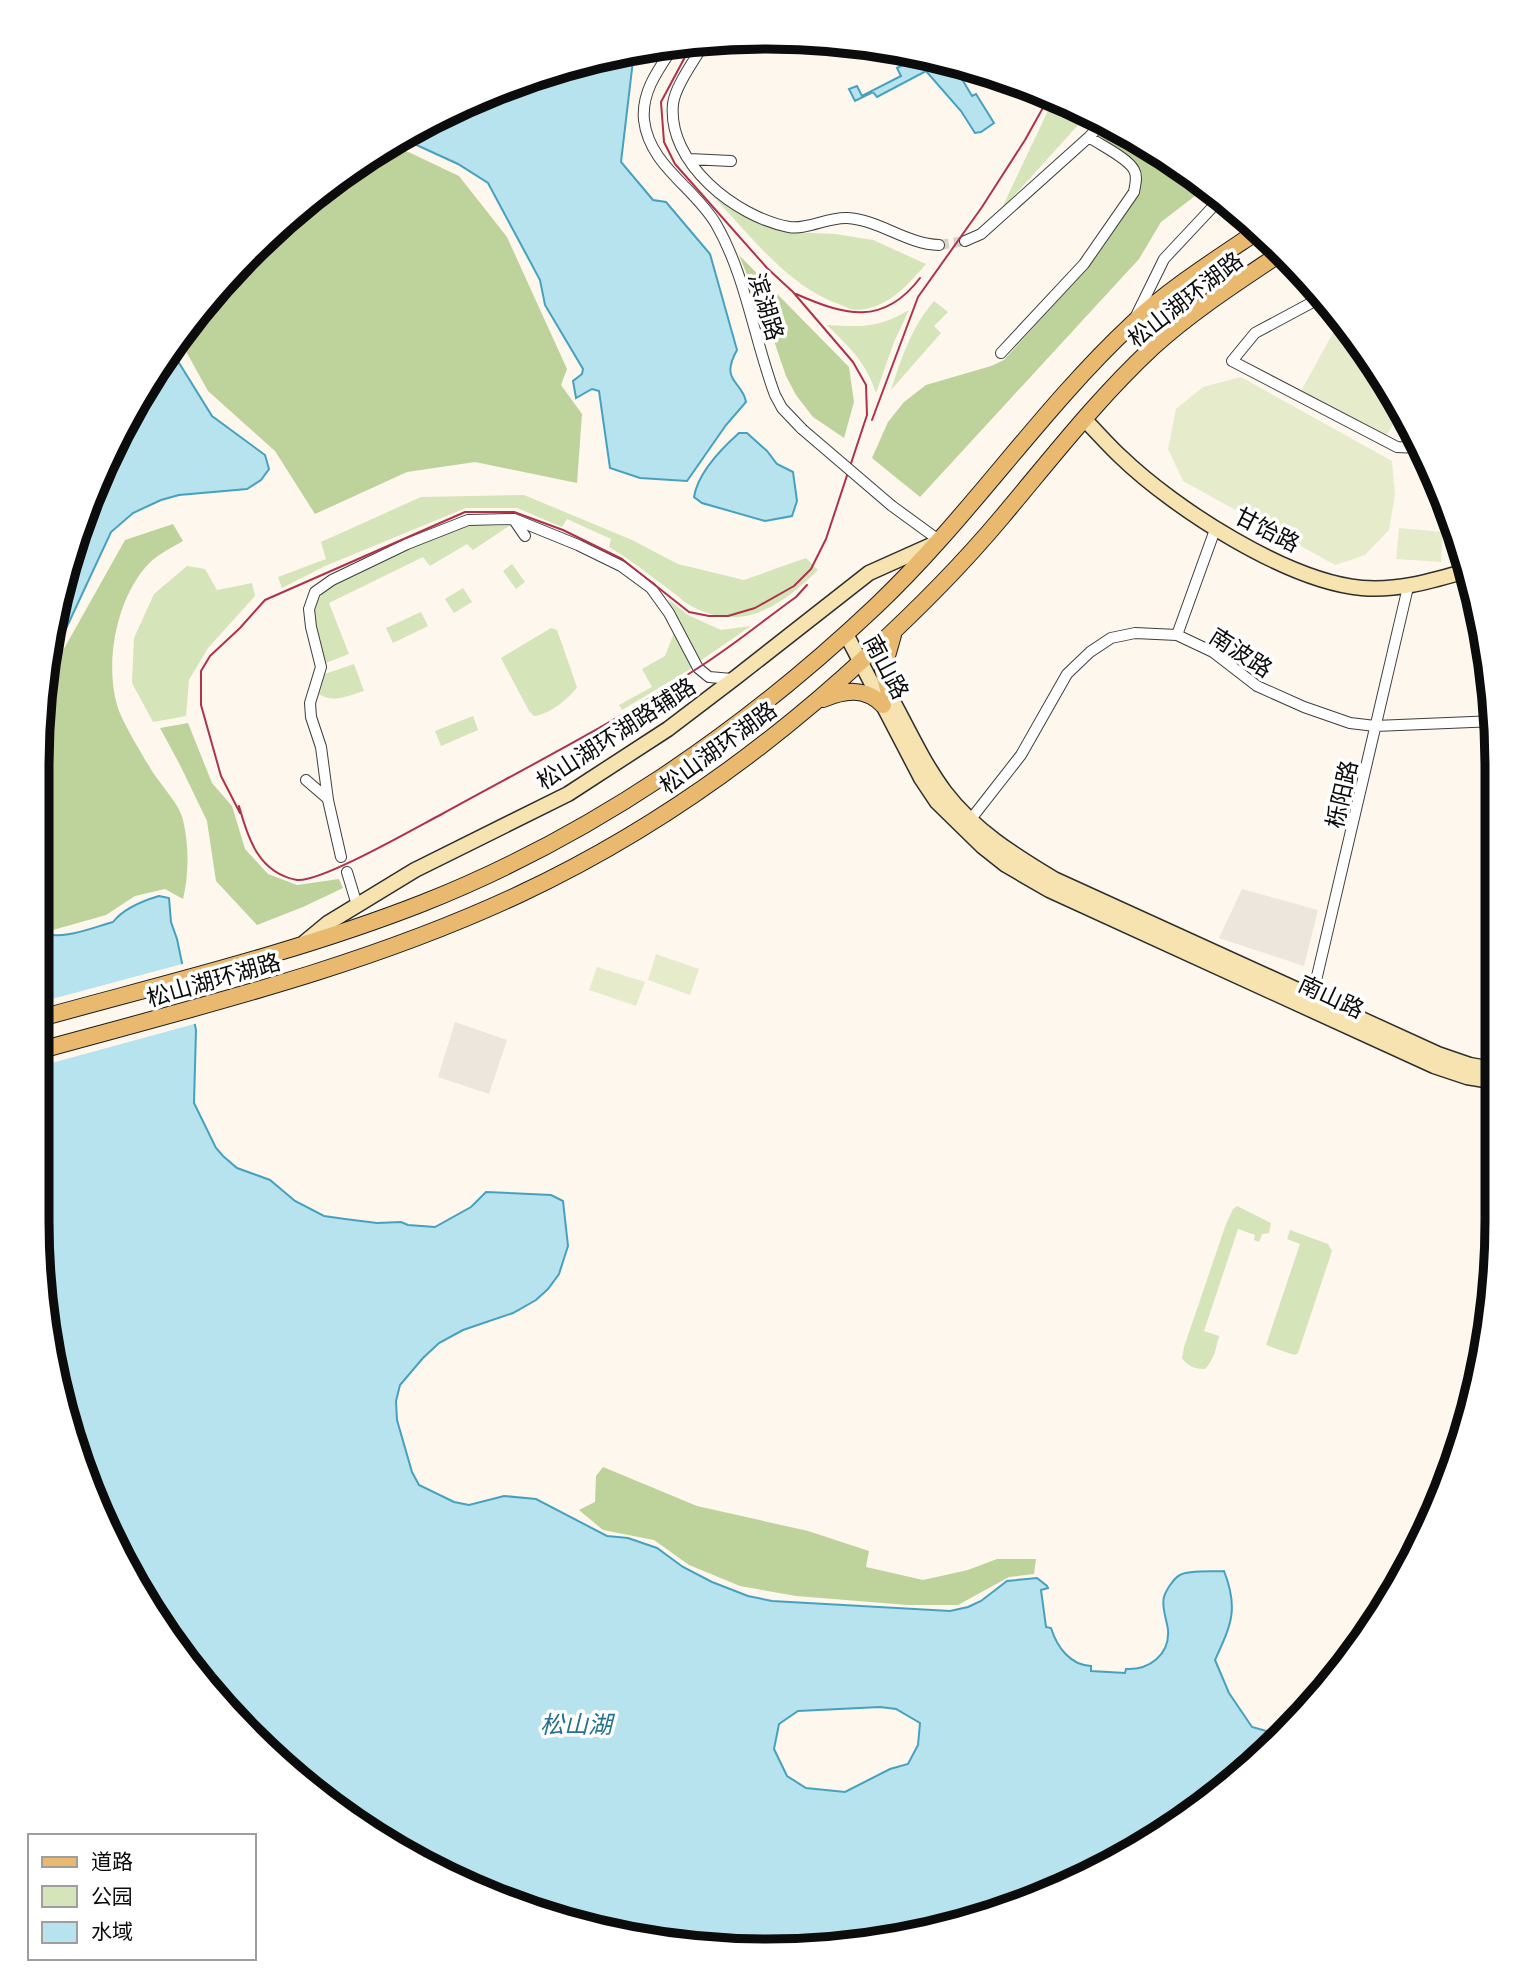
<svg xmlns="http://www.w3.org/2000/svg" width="1534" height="1988" viewBox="0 0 1534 1988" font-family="Literata,'Noto Sans SC',serif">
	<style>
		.industrial { fill: #e8e1ea }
		.green { fill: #d6e4ba }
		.forest { fill: #bdd39b }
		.pitch { fill: #e6eccb }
		.plaza { fill: #ece6dd }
		.water { fill: #b7e3ef; stroke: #46a1be; stroke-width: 2; fill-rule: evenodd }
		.pier { fill: #fdf7ed }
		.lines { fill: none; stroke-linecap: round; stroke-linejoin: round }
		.street-tunnel { stroke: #d9d4cb; stroke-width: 10; stroke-dasharray: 10 5; stroke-linecap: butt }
		.street-casing { stroke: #3f3f3f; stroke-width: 12 }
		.secondary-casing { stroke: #2e2e2e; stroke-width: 17 }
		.primary-casing { stroke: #1d1d1d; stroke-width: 18 }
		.street { stroke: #fff; stroke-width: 10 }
		.secondary { stroke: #f6e3af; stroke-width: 14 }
		.primary { stroke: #eab970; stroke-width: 16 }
		.tram { stroke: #ad334c; stroke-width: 2 }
		.street-bridge-casing { stroke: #3f3f3f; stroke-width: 12; stroke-linecap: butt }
		.street-bridge { stroke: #fff; stroke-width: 10 }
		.labels { text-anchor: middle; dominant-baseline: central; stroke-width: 7; stroke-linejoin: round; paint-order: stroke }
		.street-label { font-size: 23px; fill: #0c0c0c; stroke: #fff }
		.water-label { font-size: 24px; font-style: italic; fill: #237290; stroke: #fff }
		.rim { fill: none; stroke: #0c0c0c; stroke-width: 9 }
	</style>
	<rect width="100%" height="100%" fill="#fdf7ed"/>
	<path class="industrial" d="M 1412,1555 L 1397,1583 L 1389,1570 Z"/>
	<path class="green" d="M 1054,98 L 1090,112 L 1001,210 Z
		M 712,195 L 743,215 L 790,232 L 835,234 L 873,240 L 926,264 C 907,286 887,309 856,310 C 852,310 846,307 841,305 C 788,287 750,235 712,195 Z
		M 934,301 L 948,312 L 934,326 L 941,333 L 891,390 C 901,359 912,326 934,301 Z
		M 909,310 L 894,342 L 876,393 C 866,362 850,348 827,325 C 863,327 878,328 909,310 Z
		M 524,495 L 632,540 L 678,564 L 744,580 L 806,558 L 818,570 C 782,605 744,633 693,607 C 685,603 678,596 671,591 C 651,576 631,560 609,547 L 611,539 L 567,519 L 562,527 L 517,508 L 466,508 L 325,566 L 282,588 L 278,577 L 326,559 L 321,542 L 421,497 Z
		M 469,526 L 509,526 L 473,550 L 467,544 L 430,566 L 423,557 L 329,603 L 349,654 L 326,663 C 316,627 302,609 334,582 L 448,531 Z
		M 512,564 L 525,582 L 516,589 L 503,571 Z
		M 187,566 L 205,569 L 217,590 L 252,583 L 255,596 L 208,648 L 189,680 L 186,716 L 153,722 L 132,683 L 134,638 L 154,594 Z
		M 463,588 L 472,602 L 454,613 L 445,599 Z
		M 668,599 L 688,615 L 721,630 L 751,626 L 700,661 L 678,622 Z
		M 421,612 L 428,626 L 393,643 L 386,628 Z
		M 551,628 L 557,630 L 577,687 C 569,699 548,715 534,716 L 529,711 L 501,658 Z
		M 674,633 L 692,668 L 622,710 L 619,705 L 652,687 L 642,669 L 665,656 Z
		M 354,664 L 364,691 C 350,695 333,704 319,694 L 325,674 Z
		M 473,716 L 478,730 L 441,746 L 435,731 Z
		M 1237,1206 L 1271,1223 L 1269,1233 L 1262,1234 L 1259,1242 L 1254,1240 L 1255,1235 L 1238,1229 L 1204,1331 L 1219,1336 C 1216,1348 1214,1360 1205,1369 C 1195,1369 1187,1366 1182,1358 L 1184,1347 L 1226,1224 L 1233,1209 Z
		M 1290,1230 L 1328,1244 L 1332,1251 L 1298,1353 L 1294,1355 L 1266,1345 L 1300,1244 L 1287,1239 Z"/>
	<path class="forest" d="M 1110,125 L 1208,186 L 1161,222 L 1139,259 L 920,497 L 872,458 L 888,422 L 904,402 L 926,385 L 991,366 L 1004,360 L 1087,268 L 1138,194 C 1146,161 1123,153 1099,137 Z
		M 384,147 L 402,149 L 459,176 L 507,237 L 567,369 L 561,385 L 582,414 L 577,483 L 475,462 L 407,472 L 315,514 L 275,451 L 208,391 L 178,337 L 188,322 L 286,218 Z
		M 739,255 L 849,367 L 854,402 L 844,438 L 813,417 L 796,395 L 786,376 L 773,338 Z
		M 173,524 L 183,541 C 169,549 154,556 144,569 C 116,603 105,663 117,705 C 121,720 143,756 152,771 C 160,784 180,805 183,820 C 189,845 189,874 183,899 L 165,889 L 135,896 L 106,915 L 53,930 L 38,922 L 38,726 L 56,663 L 125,540 Z
		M 188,723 L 212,783 L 232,806 L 245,849 L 268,874 L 297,885 L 339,879 L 343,888 L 303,907 L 257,925 L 216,881 L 207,821 L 180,765 L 160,728 Z
		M 603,1467 L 697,1506 L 808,1531 L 869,1551 L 866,1567 L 923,1580 L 968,1570 L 997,1559 L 1036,1559 L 1034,1574 L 1009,1577 L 958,1605 L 908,1605 L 796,1596 L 740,1586 L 689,1565 L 654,1540 L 603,1530 L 579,1510 L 595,1502 L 596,1476 Z"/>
	<path class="pitch" d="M 1340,320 L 1399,402 L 1410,426 L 1396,419 L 1385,438 L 1301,391 Z
		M 1241,377 L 1392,461 L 1395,495 L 1389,530 L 1365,555 L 1335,565 L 1183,481 L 1168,449 L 1176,409 L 1203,387 Z
		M 1399,528 L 1443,532 L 1441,562 L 1396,559 Z
		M 656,954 L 699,969 L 690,995 L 648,980 Z
		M 597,967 L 645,982 L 636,1006 L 589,990 Z"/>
	<path class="plaza" d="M 1242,889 L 1318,910 L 1304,966 L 1219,938 Z
		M 455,1022 L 507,1040 L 489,1094 L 438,1077 Z"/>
	<path class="water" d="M 634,52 L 621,162 L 653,200 L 666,202 L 710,254 L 737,350 C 719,382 743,381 746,402 L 726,425 L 687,481 L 640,478 L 610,468 L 599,391 L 592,389 L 576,398 L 573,381 L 582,374 L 583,369 L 545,305 L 540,280 L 488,183 L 458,164 L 399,137 L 532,76 Z
		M 920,56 L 956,62 L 983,72 L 973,77 L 966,70 L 959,74 L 972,96 L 976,94 L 994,123 L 981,132 L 975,133 L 961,111 L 926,71 L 877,97 L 873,92 L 855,101 L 849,89 L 857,86 L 862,96 L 901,76 L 897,68 Z
		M 171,350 L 212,416 L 265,455 L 269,469 L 261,480 L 247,489 L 179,495 L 161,500 L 133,513 L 111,532 L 50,663 L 75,533 L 112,444 Z
		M 739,433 L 747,433 L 767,451 L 777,464 L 793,472 L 797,501 L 792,516 L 765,521 L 702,503 L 694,497 C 698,472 721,449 739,433 Z
		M 159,896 L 169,898 L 171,922 L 177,939 L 196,1030 L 194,1103 L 216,1148 L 223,1156 L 237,1168 L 270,1180 L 295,1201 L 324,1216 L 345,1219 L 377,1223 L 401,1222 L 408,1225 L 435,1227 L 471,1207 L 486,1192 L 551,1195 L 563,1201 L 568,1246 L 559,1274 L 548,1289 L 536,1300 L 513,1313 L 463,1330 L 439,1343 L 423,1358 L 400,1385 L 396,1401 L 397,1420 L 412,1472 L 419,1485 L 454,1502 L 469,1505 L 504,1496 L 536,1499 L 607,1536 L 628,1538 L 657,1548 L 683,1567 L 712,1582 L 748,1596 L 772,1601 L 950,1611 L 968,1607 L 981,1601 L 1007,1581 L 1037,1578 L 1047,1586 L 1048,1588 L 1041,1590 L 1046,1627 L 1051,1628 C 1057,1647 1070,1665 1091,1666 L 1091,1671 L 1125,1673 L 1126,1669 C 1149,1670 1170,1655 1168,1630 C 1167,1620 1161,1607 1164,1597 C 1166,1590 1174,1578 1180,1575 C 1188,1570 1214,1572 1224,1571 C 1239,1609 1231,1625 1215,1660 L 1229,1693 L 1252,1727 L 1284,1736 L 1132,1853 L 1007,1905 L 991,1904 L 956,1926 L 767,1951 L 578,1926 L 402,1854 L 251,1738 L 135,1586 L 62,1410 L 37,1221 L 38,932 C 63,941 88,929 113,922 C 124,908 142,901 159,896 ZM 880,1707 L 896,1709 L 920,1723 L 918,1745 L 908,1764 L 890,1769 L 845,1792 L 806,1788 L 787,1776 L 774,1749 L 779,1724 L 798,1711 Z"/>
	<path class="pier" d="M 186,963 L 198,1023 L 37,1067 L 37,1003 Z"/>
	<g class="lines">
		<path class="street-tunnel" d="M 939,245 L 965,241"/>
		<defs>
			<path id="street" d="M 705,42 C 696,58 675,86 673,104 C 667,163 736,217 789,227 C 807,230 828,217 847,218 C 880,220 906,244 939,245
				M 676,43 C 661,66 641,90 644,120 C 649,165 694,187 716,224 C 746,276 754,339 775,395 L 782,408 L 802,429
				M 689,159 L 731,161
				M 965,241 L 981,234 L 1089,137 L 1104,121
				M 1324,296 L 1255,333 L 1232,361 L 1397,447 L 1420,448
				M 1136,316 L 1164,259 L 1222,197
				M 1001,353 L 1084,264 L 1134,192 C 1135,185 1138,177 1134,170 C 1128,158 1100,145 1089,137
				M 892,506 L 940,541
				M 514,520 L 525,536
				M 1177,635 L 1216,527
				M 306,780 L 328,799
				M 971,819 L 1021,755 L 1067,674 L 1090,652 L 1111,638 L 1135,633 L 1177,635 L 1213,652 L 1257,686 L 1304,707 L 1350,723 L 1375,726 L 1496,721
				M 341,857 L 328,800 L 321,747 L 311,717 L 310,703 L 321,667 L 311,627 L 309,609 L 315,592 L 332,580 L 407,544 L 468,520 L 514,519 L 578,545 L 621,566 L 651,588 L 669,613 L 698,668 L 709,677 L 732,679
				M 347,872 L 357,905
				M 1311,1002 L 1408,587"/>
			<path id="secondary" d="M 1084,419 C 1097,432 1108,445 1121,457 C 1175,509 1287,581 1362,588 C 1399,591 1431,581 1466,571
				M 846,634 L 921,778 L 937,802 L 982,846 L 1006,865 L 1049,890 L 1434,1066 L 1467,1077 L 1497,1082
				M 884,685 C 904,720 921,760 945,792 C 974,830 1014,855 1054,879 L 1438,1054 L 1470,1065 L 1497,1070
				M 305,942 L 328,923 L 415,870 L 568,794 L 668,729 L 735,678 L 869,573 L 936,543"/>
			<path id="primary" d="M 889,693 L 883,670 L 893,635
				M 823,699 C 845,690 865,687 883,705
				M 37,1019 C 167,983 298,952 423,903 C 592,836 745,730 876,606 C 969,518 1039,411 1132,324 C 1169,289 1215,260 1258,231
				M 37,1051 C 201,1006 367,966 520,894 C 648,834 767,749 869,654 C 916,611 961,566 1002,517 C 1050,460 1097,399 1153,347 C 1191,312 1238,282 1281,253"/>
		</defs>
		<use href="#street" class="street-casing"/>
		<use href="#secondary" class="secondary-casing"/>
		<use href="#primary" class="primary-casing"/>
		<use href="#street" class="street"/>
		<use href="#secondary" class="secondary"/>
		<use href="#primary" class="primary"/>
		<path class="tram" d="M 796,294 C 844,315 883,327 920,278
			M 872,420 L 918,297 L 982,207 L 1025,140 L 1049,97
			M 239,806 C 248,839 259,873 297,880 C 320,883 417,827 442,814 C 529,766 618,721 701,666 C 734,645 764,620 796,597 L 807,585
			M 240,813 L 221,776 L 201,705 L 201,671 L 210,656 L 240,628 L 265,600 L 465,512 L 514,512 L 563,530 L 622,559 L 689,612 L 709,616 L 728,616 L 755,608 L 794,586 L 811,569 L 826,539 L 867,415 L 866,385 L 853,362 L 793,292 L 767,268 L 675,164 L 664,142 L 661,102 L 693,42"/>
		<defs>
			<path id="street-bridge" d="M 802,429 L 892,506"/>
		</defs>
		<use href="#street-bridge" class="street-bridge-casing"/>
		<use href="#street-bridge" class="street-bridge"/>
	</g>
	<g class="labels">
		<g class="street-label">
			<text transform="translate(1184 298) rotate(-38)">松山湖环湖路</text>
			<text transform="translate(768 306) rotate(73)">滨湖路</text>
			<text transform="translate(1268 528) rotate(27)">甘饴路</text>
			<text transform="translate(1242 651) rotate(33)">南波路</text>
			<text transform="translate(888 666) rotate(62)">南山路</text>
			<text transform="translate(615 732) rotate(-33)">松山湖环湖路辅路</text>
			<text transform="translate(717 746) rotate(-36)">松山湖环湖路</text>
			<text transform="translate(1340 794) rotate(-77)">栎阳路</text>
			<text transform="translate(213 978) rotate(-16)">松山湖环湖路</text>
			<text transform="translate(1332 995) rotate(25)">南山路</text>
		</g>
		<g class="water-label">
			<text x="576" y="1722">松山湖</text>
		</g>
	</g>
	<path d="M0 0H1534V1988H0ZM767 49H767A718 718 0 0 1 1485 767V1221A718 718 0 0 1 767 1939H767A718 718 0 0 1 49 1221V767A718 718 0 0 1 767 49Z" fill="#fff" fill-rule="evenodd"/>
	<path class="rim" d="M767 49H767A718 718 0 0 1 1485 767V1221A718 718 0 0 1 767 1939H767A718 718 0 0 1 49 1221V767A718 718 0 0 1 767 49Z"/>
	<rect x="28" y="1834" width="228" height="126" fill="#ffffff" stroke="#9e9e9e" stroke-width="2"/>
	<rect x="42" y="1857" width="35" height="10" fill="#eab970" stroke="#9e9e9e" stroke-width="2"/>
	<text x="91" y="1869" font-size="21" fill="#0c0c0c">道路</text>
	<rect x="42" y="1886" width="35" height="21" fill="#d6e4ba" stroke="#9e9e9e" stroke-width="2"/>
	<text x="91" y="1904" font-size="21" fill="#0c0c0c">公园</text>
	<rect x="42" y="1922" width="35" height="21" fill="#b7e3ef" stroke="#9e9e9e" stroke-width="2"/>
	<text x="91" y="1939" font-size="21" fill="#0c0c0c">水域</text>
</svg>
